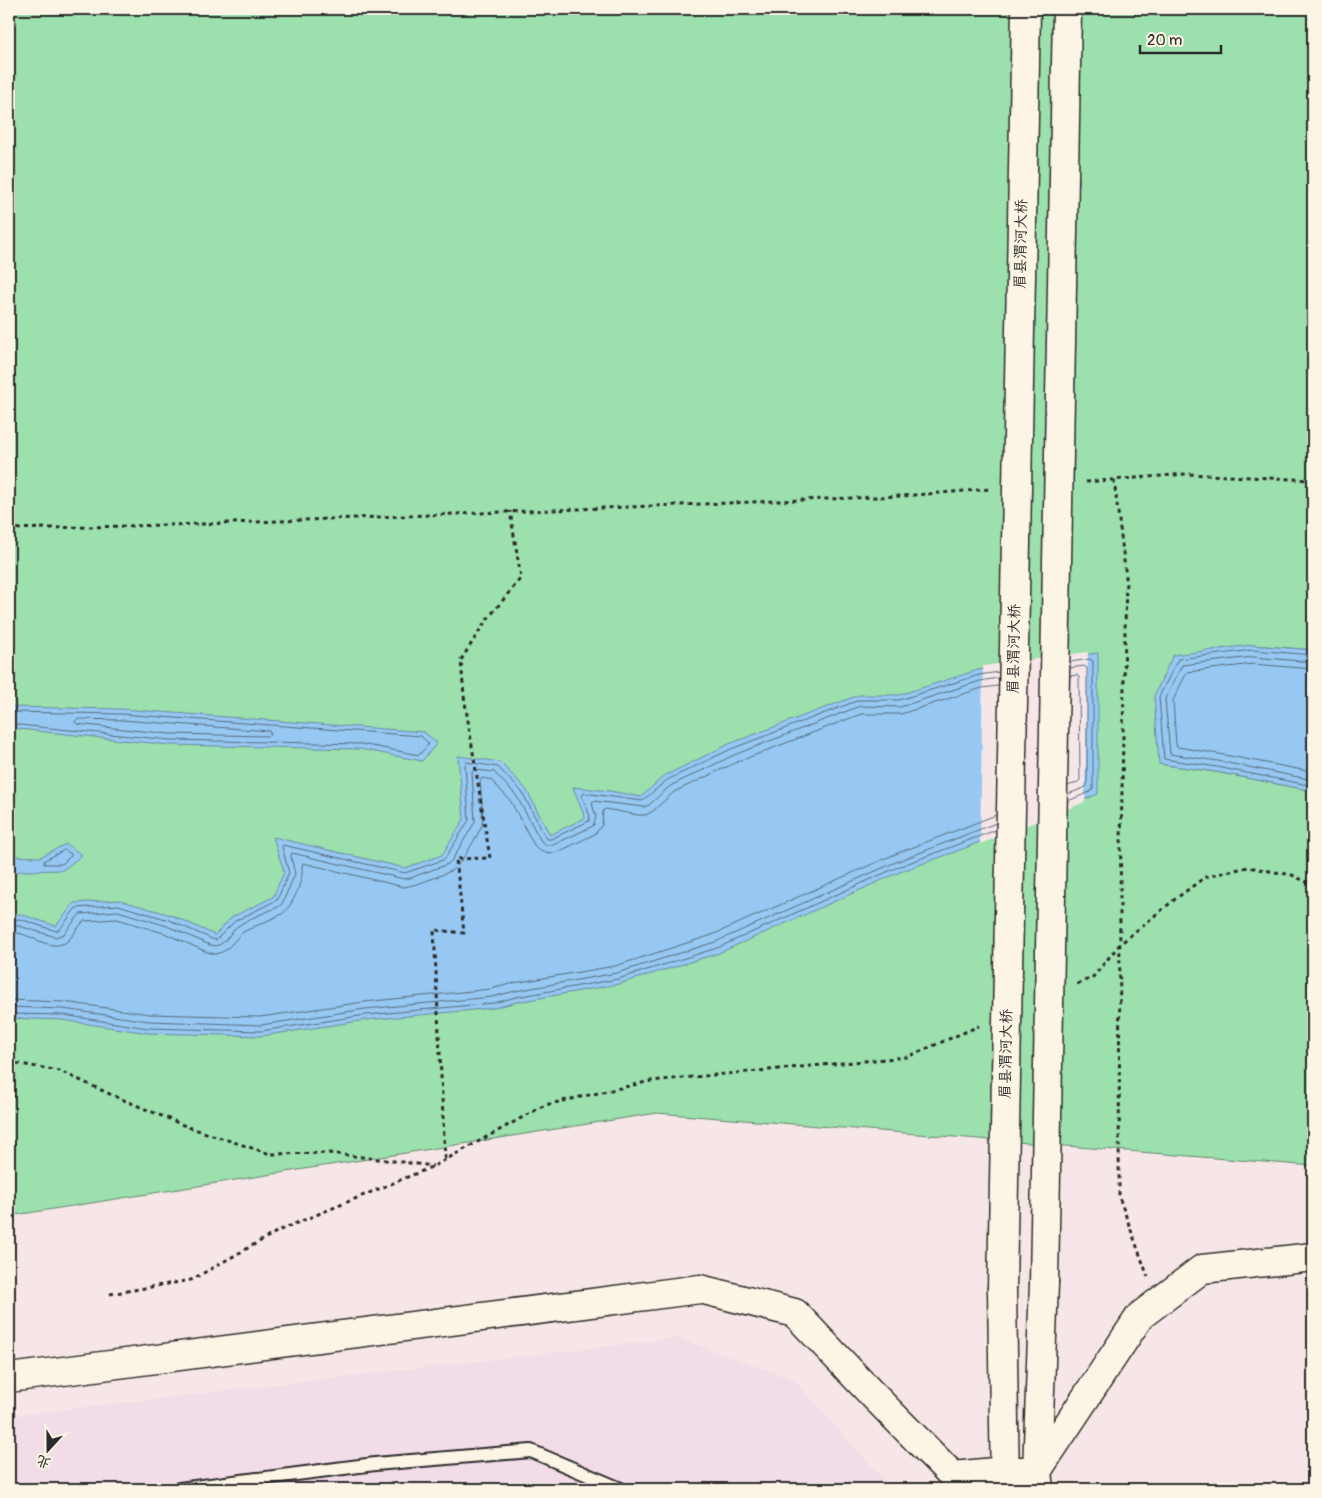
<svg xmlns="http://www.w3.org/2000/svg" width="1322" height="1498" viewBox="0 0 1322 1498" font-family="Pangolin,'LXGW WenKai TC',sans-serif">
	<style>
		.built { fill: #f2dce8 }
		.green { fill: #9be0ad; stroke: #63866c }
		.water { fill: #96c8f3; stroke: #6b89a3 }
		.pier { fill: #f6e6e7 }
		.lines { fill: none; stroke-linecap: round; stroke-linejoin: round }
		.shore { stroke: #566a7b; stroke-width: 1 }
		.service-casing { stroke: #2b2b2b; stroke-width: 16 }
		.secondary-casing { stroke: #2b2b2b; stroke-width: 31 }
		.trunk-casing { stroke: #2b2b2b; stroke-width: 31 }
		.path { stroke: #2b2b2b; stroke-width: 3; stroke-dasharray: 4 4; stroke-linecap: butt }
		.service { stroke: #fcf5e5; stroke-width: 12 }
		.secondary { stroke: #fcf5e5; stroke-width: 28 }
		.trunk { stroke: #fcf5e5; stroke-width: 28 }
		.trunk-bridge-casing { stroke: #2b2b2b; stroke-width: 31; stroke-linecap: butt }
		.trunk-bridge { stroke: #fcf5e5; stroke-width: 28 }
		.labels { text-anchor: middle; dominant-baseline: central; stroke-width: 5; stroke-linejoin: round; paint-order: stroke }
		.street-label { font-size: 15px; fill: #2b2b2b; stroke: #fcf5e5 }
	</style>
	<rect width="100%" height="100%" fill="#f6e6e7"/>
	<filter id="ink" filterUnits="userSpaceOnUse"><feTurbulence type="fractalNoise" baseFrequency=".02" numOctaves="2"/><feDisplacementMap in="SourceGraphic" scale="10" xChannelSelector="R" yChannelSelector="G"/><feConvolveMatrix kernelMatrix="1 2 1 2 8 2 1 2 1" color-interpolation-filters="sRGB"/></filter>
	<g filter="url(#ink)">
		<path class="built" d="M 677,1338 L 794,1380 L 884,1480 L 886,1489 L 9,1489 L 9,1416 Z"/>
		<path class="green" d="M 9,9 L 1313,9 L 1313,650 L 1252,645 L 1159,764 L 1216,772 L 1313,791 L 1313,1166 L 657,1113 L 9,1216 Z"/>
		<path class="water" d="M 1252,645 L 1313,650 L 1313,791 L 1216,772 L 1159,764 L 1154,696 L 1173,655 Z
			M 1098,653 L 1098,794 L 960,850 L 900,872 L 719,953 L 619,984 L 517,1002 L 494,1008 L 366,1020 L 261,1036 L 148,1033 L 62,1020 L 9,1018 L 9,915 L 20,914 L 56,926 L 74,903 L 119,900 L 171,915 L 215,935 L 232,917 L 273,897 L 284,872 L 273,837 L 405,868 L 442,855 L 464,819 L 458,756 L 500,762 L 526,789 L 550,835 L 585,818 L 573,787 L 610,791 L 641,797 L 664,776 L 729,744 L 859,695 L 899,695 L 978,670 Z
			M 9,707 L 121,709 L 424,732 L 437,743 L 422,761 L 360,749 L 169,745 L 9,728 Z
			M 66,844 L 82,855 L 63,870 L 21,871 L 9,875 L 9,856 L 40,857 Z"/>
		<path class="pier" d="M 1088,652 L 1085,802 L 980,844 L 983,666 Z"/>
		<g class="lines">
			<path class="shore" d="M 1313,655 L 1253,650 L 1178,659 L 1159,697 L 1164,759 L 1217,767 L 1313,786
				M 1313,662 L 1253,657 L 1182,665 L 1165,699 L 1170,754 L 1218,761 L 1313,780
				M 1313,669 L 1253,664 L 1187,672 L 1173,700 L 1176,745 L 1178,747 L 1219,754 L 1313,772
				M 9,712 L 121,714 L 421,736 L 429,744 L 419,755 L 361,744 L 170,740 L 9,724
				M 78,719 L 121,720 L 269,731 L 271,734 L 268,736 L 170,734 L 77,724 L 75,722 Z
				M 1068,786 L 1078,782 L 1080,780 L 1079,677 L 1077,675 L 1070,676
				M 1068,794 L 1086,787 L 1087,785 L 1087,668 L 1084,666 L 1070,668
				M 1068,801 L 1092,791 L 1093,789 L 1093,661 L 1090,659 L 1070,662
				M 65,850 L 71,854 L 71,856 L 62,864 L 44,864 L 44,861 Z
				M 9,920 L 20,919 L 56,931 L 60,929 L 76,908 L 118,905 L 169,920 L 212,939 L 216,940 L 235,921 L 277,900 L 289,873 L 282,847 L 283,845 L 405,873 L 443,860 L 446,857 L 469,820 L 465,765 L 466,762 L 498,767 L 522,792 L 545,836 L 547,839 L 551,839 L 589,821 L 590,816 L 582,796 L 584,793 L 642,801 L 667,780 L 731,749 L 859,700 L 899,700 L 979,675 L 999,672
				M 9,926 L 19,926 L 56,937 L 64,934 L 80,914 L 118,911 L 167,926 L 210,945 C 224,949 228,934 238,926 C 247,919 267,912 278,907 L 282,904 L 295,874 L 291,856 L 292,853 L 404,879 L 410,878 L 448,864 L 452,860 L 475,822 L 472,772 L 474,770 L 494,772 L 516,795 L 541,841 L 546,845 L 553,845 L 593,826 L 596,817 L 592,803 L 593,801 L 644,807 L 649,805 L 670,786 L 734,755 L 860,706 L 900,707 L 980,681 L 998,678
				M 9,934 C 11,934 14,933 17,933 C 33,935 53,954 69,940 C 74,934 78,927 84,921 L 117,919 L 164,933 L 207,952 L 215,954 L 222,952 L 227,949 L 243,932 L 282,914 C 293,906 304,879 302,866 L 303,863 L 404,887 C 413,886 448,874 455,868 C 462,862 478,835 482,825 L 483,818 L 480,781 L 482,778 L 491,780 L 510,800 L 534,845 L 538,849 L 545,852 L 552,853 L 558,852 L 595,834 L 602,825 L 603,811 L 605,809 L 638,815 L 646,815 L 653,811 L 674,792 L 737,762 L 861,714 L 901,714 L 982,688 L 998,686
				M 9,1000 L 64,1002 L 150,1014 L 260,1017 L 364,1002 L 491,989 L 514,983 L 615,966 L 712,935 L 893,855 L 996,815
				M 9,1007 L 63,1009 L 149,1021 L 261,1025 L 365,1009 L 492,997 L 515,991 L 617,973 L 715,942 L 896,862 L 996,823
				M 9,1014 L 63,1015 L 148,1028 L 261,1031 L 366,1015 L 494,1003 L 516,997 L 618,979 L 717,948 L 898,867 L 996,830"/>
			<defs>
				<path id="service" d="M 179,1489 L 375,1464 L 531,1451 L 621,1489"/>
				<path id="secondary" d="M 9,1378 L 700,1289 L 795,1313 L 869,1391 L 953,1476 L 1004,1471 L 1037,1471 L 1140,1316 L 1202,1269 L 1313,1257"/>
				<path id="trunk" d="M 1002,1289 L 1005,1489
					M 1039,1489 L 1037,1471 L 1044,1283"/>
			</defs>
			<use href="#service" class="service-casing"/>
			<use href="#secondary" class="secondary-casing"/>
			<use href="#trunk" class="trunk-casing"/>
			<path class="path" d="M 1114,480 L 1126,577 L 1120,895 L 1119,1197 L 1148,1277
				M 1086,482 L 1186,474 L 1313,480
				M 9,529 L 205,524 L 902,496 L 990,489
				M 1077,984 L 1093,977 L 1120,944 L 1174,900 L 1205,877 L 1248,867 L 1292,875 L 1313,885
				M 9,1062 L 60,1071 L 112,1095 L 188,1127 L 270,1154 L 329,1153 L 433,1166
				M 445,1159 L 434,930 L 464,933 L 456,859 L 490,858 L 464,696 L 461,660 L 485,622 L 521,578 L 510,511
				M 110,1294 L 191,1280 L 280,1230 L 434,1166 L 545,1105 L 651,1081 L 907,1057 L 979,1026"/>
			<use href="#service" class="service"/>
			<use href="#secondary" class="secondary"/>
			<use href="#trunk" class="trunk"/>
			<defs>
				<path id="trunk-bridge" d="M 1044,1283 L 1067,9
					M 1002,1289 L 1026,9"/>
			</defs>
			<use href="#trunk-bridge" class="trunk-bridge-casing"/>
			<use href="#trunk-bridge" class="trunk-bridge"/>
		</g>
	</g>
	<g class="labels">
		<g class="street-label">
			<text transform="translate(1021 244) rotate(-89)">眉县渭河大桥</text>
			<text transform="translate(1014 649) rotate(-89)">眉县渭河大桥</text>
			<text transform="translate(1006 1054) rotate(-89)">眉县渭河大桥</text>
		</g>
	</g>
	<rect width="1322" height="1498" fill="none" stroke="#fcf5e5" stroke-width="30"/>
	<rect x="15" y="15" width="1292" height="1468" fill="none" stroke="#2b2b2b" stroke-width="2" filter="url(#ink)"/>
	<g transform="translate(48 1450) rotate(201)" stroke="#fcf5e5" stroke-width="4" paint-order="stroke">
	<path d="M0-4L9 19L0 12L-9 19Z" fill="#2b2b2b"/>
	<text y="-8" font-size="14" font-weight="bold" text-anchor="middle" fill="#2b2b2b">北</text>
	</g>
	<path d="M1140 45v8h81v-8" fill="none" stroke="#2b2b2b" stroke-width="2.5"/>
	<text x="1147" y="45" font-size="15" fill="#2b2b2b" stroke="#fcf5e5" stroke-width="4" paint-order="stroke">20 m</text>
</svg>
